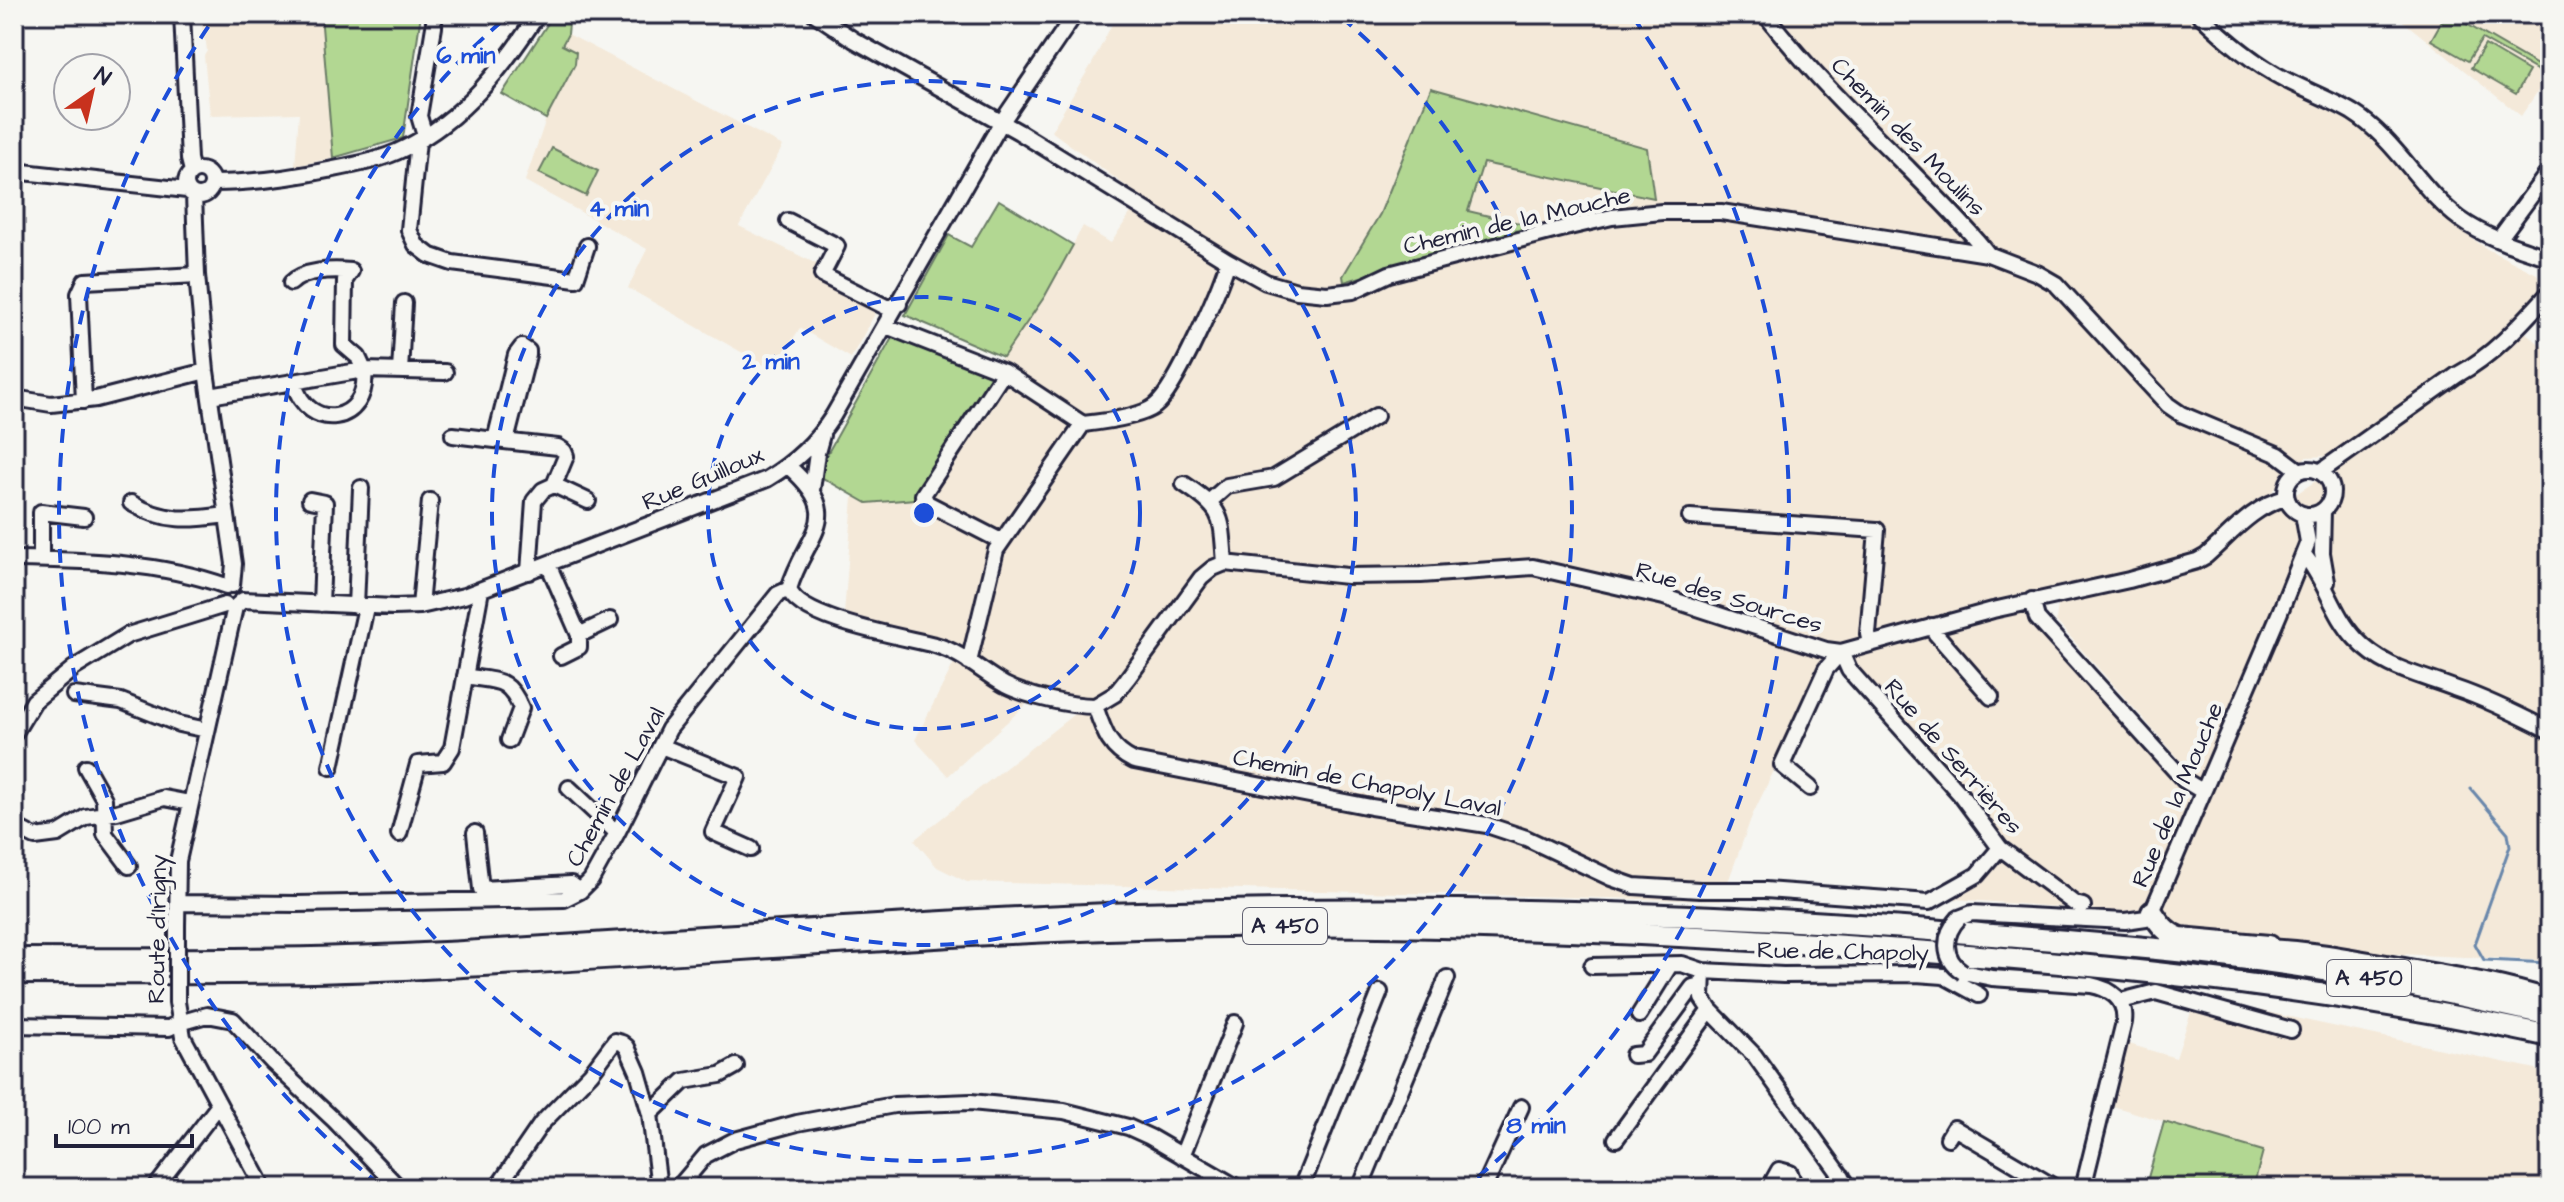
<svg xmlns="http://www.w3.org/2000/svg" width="2564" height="1202" viewBox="0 0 2564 1202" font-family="'Architects Daughter',sans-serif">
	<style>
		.built { fill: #f4e9d9; fill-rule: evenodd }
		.green { fill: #b2d792; stroke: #6a7c66; stroke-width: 2 }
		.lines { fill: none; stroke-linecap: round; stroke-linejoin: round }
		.stream { stroke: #6987ab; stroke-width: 3 }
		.minor-casing { stroke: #22223b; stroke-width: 20 }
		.highway-casing { stroke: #22223b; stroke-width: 26 }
		.minor { stroke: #f6f6f2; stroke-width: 14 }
		.highway { stroke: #f6f6f2; stroke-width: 20 }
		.minor-bridge-casing { stroke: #22223b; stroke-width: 20; stroke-linecap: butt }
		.minor-bridge { stroke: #f6f6f2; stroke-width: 14 }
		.ring { fill: none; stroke: #1d4ed8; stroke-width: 4; stroke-dasharray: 14 10 }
		.labels { text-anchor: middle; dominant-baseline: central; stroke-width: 8; stroke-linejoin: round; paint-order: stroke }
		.shield { fill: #f6f6f2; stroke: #626272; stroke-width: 2 }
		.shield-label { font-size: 22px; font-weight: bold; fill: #22223b }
		.street-label { font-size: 24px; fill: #22223b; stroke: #f6f6f2 }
		.centre { fill: #1d4ed8; stroke: #f6f6f2; stroke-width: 4 }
		.ring-label { font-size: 24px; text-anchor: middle; font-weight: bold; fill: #1d4ed8; stroke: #f6f6f2; stroke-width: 8; stroke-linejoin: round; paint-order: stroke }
	</style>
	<rect width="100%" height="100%" fill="#f6f6f2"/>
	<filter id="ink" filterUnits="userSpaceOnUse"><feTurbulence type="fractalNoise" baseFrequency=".0125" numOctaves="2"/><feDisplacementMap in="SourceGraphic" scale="16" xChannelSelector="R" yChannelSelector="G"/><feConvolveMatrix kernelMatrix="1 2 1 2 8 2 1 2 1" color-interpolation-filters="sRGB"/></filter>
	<g filter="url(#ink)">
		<path class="built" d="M 201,14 L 321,14 L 333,158 L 295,166 L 299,113 L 210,115 L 204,56 L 207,51 L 206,42 L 203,38 Z
			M 1117,14 L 2187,14 L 2238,61 L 2283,88 L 2358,126 L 2389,155 L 2442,217 L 2487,249 L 2537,274 L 2543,290 L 2482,349 L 2331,456 L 2306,457 L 2279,478 L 2276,488 L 2199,553 L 2080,585 L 2023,597 L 2029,616 L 2192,803 L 2150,904 L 2136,913 L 1954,899 L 1987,876 L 2008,848 L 1855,668 L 1829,657 L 1752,816 L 1721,901 L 967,882 L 937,867 L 914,840 L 1078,711 L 1030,701 L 948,776 L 915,740 L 960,651 L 943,640 L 844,615 L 854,484 L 936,339 L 997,365 L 1045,296 L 1083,226 L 1111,243 L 1141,197 L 1051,131 L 1093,62 ZM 1432,88 L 1653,198 L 1483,163 L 1467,211 L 1530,225 L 1343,276 L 1380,214 Z
			M 2394,14 L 2550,14 L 2550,73 L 2521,116 Z
			M 568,34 L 783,146 L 739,226 L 884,297 L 851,358 L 800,328 L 773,370 L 628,288 L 647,249 L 525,181 L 546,119 L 575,64 L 562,45 Z
			M 2524,331 L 2550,353 L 2550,961 L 2378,953 L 2170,924 L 2161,916 L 2171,878 L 2208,791 L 2056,621 L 2058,605 L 2207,565 L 2260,518 L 2489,366 Z
			M 2196,997 L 2536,1069 L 2550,1082 L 2550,1188 L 2253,1188 L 2262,1151 L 2106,1104 L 2122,1042 L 2176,1058 Z"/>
		<path class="green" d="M 321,14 L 421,14 L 403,138 L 333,158 Z
			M 554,14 L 570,14 L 568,34 L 562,45 L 576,52 L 575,64 L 546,119 L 502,94 Z
			M 2439,14 L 2449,14 L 2544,69 L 2542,73 L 2482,39 L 2468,61 L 2431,40 L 2444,17 Z
			M 2485,45 L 2529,71 L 2516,94 L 2471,68 Z
			M 1431,88 L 1647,148 L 1654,198 L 1483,163 L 1468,211 L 1532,226 L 1344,282 L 1343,276 L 1380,214 Z
			M 552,148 L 598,171 L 586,196 L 539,173 Z
			M 999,200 L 1073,245 L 1045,296 L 1003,357 L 905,315 L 949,235 L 971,247 Z
			M 893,336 L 994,376 L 915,499 L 867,503 L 816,474 Z
			M 2164,1122 L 2263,1151 L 2253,1188 L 2145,1188 Z"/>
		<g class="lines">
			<path class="stream" d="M 2471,789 L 2508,833 L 2510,846 L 2475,944 L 2484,960 L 2550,963"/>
			<defs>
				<path id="minor" d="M 182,14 L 189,159 L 192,171
					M 815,14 L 854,40 L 1019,132 L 1228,261 L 1266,282 L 1297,291 L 1327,294 L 1353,291 L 1389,274 L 1565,228 L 1612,217 L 1662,212 L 1721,212 L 1988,254 L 2037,273 L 2056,284 L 2168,405 L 2181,414 L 2279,455 L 2300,471
					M 1765,14 C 1808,70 1858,119 1908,168 C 1935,196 1964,223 1988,254
					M 2199,14 C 2226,40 2253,63 2286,80 C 2308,91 2331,100 2352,112 C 2397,140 2419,189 2460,219 C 2486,238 2520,248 2550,258
					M 425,136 L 419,116 L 434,27 L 434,14
					M 418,141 L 409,230 L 416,245 L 429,255 L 452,263 L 576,279 L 587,246
					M186 183a13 13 0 1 1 26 0a13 13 0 1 1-26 0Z
					M 14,171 L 187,190
					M 213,183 C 253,183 289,178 328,170 C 354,165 382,160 405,148 C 464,119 503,67 538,14
					M 194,195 L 197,275 L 206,371 L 234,564 L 232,585
					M 788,221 L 837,246 L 822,275 L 888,308 L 899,304
					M 2499,239 L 2550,170
					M 886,326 L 1004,372 L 1083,424
					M 400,371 L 404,303
					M 294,383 C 307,433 370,425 364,370 L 445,372
					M 210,396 L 364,370 L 358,357 L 344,345 L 345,280 L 351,271 C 332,269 304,270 291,283
					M 14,398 L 51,404 L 96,399 L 206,371
					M 84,401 L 79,294 L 85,281 L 197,275
					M 453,435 L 495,440
					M 506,441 L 528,355 L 528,351 L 522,347 L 516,355 L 495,440 L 558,447 L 564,451 L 566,456 L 554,485 L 543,490 L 534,501 L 529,572
					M2286 492a23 23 0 1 1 46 0a23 23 0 1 1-46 0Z
					M 2320,472 L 2457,375 C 2494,355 2522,323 2550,292
					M 1184,484 C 1225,511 1221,516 1225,563
					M 554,485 L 588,501
					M 812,490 L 817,453 L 822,435
					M 310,500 L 325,503 L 321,604
					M 1210,501 L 1227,486 L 1274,478 L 1376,416
					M 131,503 C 165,523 190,520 227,515
					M 2323,510 L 2322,553 L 2327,582
					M 1690,517 L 1877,530 L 1868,634 L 1870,644
					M 1001,541 L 927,503 L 923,495 L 1004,372
					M 2305,556 C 2326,581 2333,615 2356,639 C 2384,669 2418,674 2454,688 C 2487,699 2519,715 2550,731
					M 14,559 C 85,560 159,562 226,586
					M 41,559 L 41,512 L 84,517
					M 548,564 L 579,635 L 579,647 L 561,656
					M 789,589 C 798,620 905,637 935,645 C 961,652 982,672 1005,685 C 1026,696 1071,706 1095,706 L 1115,694 L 1127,679 L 1201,578 L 1213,568 L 1225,563 L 1347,576 L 1421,575 L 1533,567 L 1664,597 L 1826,650 L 1841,652 L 1993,610 L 2129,580 L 2197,561 L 2206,556 C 2231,534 2253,506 2286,498
					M 243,600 L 394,607 L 420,606 L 464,596 L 767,479 C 794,463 815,444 833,416 L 1001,123 L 1075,14
					M 2032,600 L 2037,618 L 2184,780 L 2202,791
					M 356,606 L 361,488
					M 420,606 L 430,501
					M 1932,626 L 1936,634 L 1991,697
					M 579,635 L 610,620
					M 1841,652 L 1849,670 L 1960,794 L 2000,848 L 2075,904 L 2083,906
					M 969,662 L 996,550 L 1083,424 C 1101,422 1141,417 1155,406 C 1176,390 1220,288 1228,261
					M 465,676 C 496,682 508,676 521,708 L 509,740
					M 74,695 L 121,701 L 179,724 L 207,730
					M 1095,706 C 1104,732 1109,749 1134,761 L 1371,807 L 1487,825 L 1526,838 L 1611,878 L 1634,886 L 1700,890 L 1765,890 L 1929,902 L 1977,875 L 2000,848
					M 14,734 L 34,701 L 74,668 L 128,635 L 225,605
					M 661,746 L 738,777 L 713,832 L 751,849
					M 86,767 L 104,799 L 105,834 L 129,866
					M 331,767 L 366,607
					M 569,788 L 617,833
					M 1810,788 L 1782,765 L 1826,669 L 1841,652
					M 14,826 L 35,837 L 58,834 L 86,817 L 117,812 L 164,798 L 190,803
					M 475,833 L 481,889 L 571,884 L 580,891
					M 399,834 L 418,764 L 443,762 L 452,748 L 481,590
					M 178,903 L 297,904 L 564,899 L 580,891 L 591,880 L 617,833 L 669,729 L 778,594 L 789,589 C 806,532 848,518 788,466
					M 1959,918 L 1972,913 L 2125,921 L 2146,918 L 2152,912 L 2280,612 L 2308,542 L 2303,514
					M 177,926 L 178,861 L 235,607 L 243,600
					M 1592,966 L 1682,964 L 1703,971
					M 1963,972 L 1992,978 L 2091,985 C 2111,989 2127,1000 2124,1022 L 2083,1188
					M 2121,1001 L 2156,992 L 2291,1030
					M 177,1002 L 183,1037 L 264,1188
					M 1639,1015 L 1670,965
					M 14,1025 L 169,1028 L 179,1023 L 207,1015 L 233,1020 L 273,1063 L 335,1121 L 399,1188
					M 1633,1055 L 1644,1054 L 1693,987 L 1700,986
					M 650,1114 L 684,1081 L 720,1075 L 736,1066
					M 1948,1138 L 1954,1128 L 2056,1188
					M 1616,1139 L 1710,1010
					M 1182,1156 L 1235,1023
					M 155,1188 L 219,1105
					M 497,1188 L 541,1124 L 591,1073 L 615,1041 L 622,1043 L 627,1047 L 638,1072 L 650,1114 L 659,1188
					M 678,1188 L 706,1155 L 735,1140 L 797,1123 L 894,1105 L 971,1102 L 1064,1111 L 1128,1127 L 1150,1137 L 1238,1188
					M 1301,1188 L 1380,992
					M 1360,1188 L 1447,978
					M 1484,1188 L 1521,1107
					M 1778,1188 L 1774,1179 L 1779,1170 L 1790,1173 L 1795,1188
					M 1828,1188 L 1842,1176
					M 1850,1188 L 1755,1056 L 1710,1010 L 1702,998 L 1703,971 L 1783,975 L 1916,974 L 1944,976 L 1979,995"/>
				<path id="highway" d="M 2152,912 C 2160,924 2166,933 2180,938 L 2269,946
					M 2256,950 C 2304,950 2351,960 2398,968 C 2449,977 2501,985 2550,1001
					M 14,959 C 150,959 287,961 423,954 C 661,942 899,921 1138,913 C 1415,905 1692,910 1968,933 C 2078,942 2190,950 2299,966 C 2384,979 2467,996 2550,1015
					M 14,973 C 150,973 287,975 423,968 C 661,957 899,935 1138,928 C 1364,921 1589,929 1815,944 C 2062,960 2308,983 2550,1036"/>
			</defs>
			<use href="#minor" class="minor-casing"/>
			<use href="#highway" class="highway-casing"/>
			<use href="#minor" class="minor"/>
			<use href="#highway" class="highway"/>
			<defs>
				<path id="minor-bridge" d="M 1959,918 C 1943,935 1942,959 1963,972
					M 177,1002 L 177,926"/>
			</defs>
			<use href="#minor-bridge" class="minor-bridge-casing"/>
			<use href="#minor-bridge" class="minor-bridge"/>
		</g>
	</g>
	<g class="ring">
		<circle cx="924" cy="513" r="216"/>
		<circle cx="924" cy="513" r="432"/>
		<path d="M1341 17A648 648 0 1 1 507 17"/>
		<path d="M380 1185A865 865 0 0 1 215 17M1633 17A865 865 0 0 1 1468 1185"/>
	</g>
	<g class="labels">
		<g class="shield">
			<rect x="1243" y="908" width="84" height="36" rx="6"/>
			<rect x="2327" y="960" width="84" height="36" rx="6"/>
		</g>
		<g class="shield-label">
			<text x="1285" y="926">A 450</text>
			<text x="2369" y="978">A 450</text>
		</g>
		<g class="street-label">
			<text transform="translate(1908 137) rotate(46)">Chemin des Moulins</text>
			<text transform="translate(1517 221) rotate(-13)">Chemin de la Mouche</text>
			<text transform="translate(703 479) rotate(-23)">Rue Guilloux</text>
			<text transform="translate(1729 598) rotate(17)">Rue des Sources</text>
			<text transform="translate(1953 757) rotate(49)">Rue de Serrières</text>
			<text transform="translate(1367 783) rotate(11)">Chemin de Chapoly Laval</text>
			<text transform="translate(616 787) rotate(-61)">Chemin de Laval</text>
			<text transform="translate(2178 795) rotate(-67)">Rue de la Mouche</text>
			<text transform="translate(158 929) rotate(-89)">Route d'Irigny</text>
			<text transform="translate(1843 952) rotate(1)">Rue de Chapoly</text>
		</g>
	</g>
	<circle cx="924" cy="513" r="12" class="centre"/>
	<g class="ring-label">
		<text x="466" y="63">6 min</text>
		<text x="619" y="216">4 min</text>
		<text x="771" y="369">2 min</text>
		<text x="1536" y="1133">8 min</text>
	</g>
	<rect width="2564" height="1202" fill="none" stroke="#f6f6f2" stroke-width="48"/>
	<rect x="24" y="24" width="2516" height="1154" fill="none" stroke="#22223b" stroke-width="3" filter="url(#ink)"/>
	<g transform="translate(92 92) rotate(34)"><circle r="38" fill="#f6f6f2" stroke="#a1a1a9" stroke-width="2"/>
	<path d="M0-6L14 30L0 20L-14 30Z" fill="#c8321e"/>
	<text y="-12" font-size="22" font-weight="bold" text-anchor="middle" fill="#22223b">N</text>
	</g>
	<path d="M56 1134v12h136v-12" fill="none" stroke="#22223b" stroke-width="4"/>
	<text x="68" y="1134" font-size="24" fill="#22223b" stroke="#f6f6f2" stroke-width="6" paint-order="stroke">100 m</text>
</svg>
